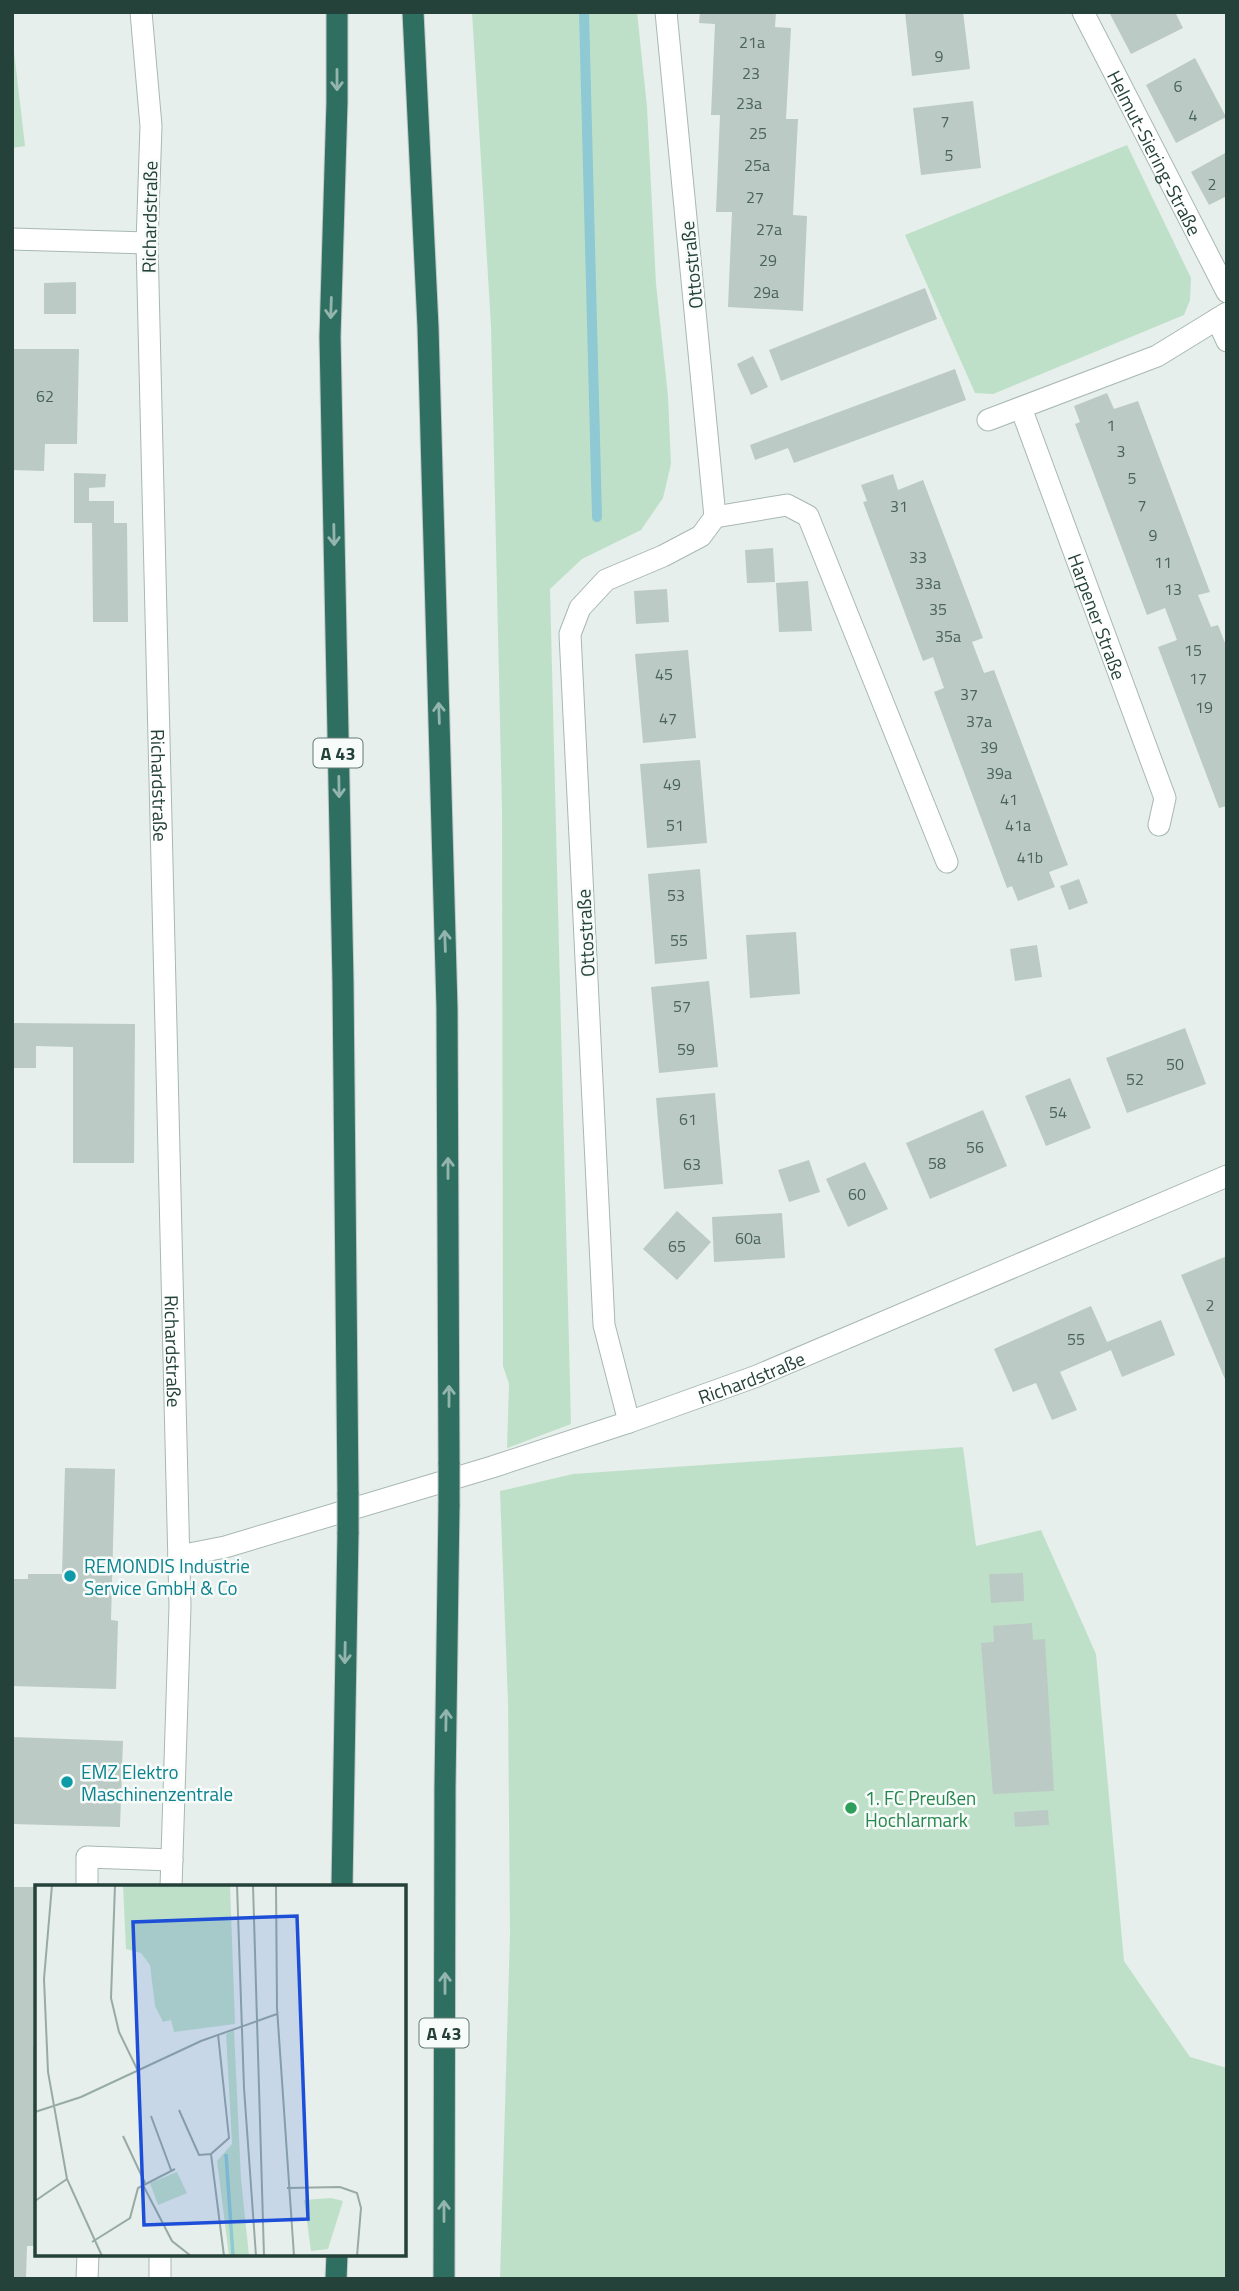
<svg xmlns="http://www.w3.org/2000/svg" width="1239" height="2291" viewBox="0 0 1239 2291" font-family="'Titillium Web',sans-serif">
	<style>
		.green { fill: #bfe0c8 }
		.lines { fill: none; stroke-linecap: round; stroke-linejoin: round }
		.stream { stroke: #8ec9d4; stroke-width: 10 }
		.building { fill: #bbcac4 }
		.minor-casing { stroke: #a8b8b2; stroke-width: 23 }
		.highway-casing { stroke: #c2cac8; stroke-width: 23 }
		.minor { stroke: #fff; stroke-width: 21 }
		.highway { stroke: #2f6f62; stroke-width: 21 }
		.highway-bridge-casing { stroke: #c2cac8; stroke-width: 23; stroke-linecap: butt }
		.highway-bridge { stroke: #2f6f62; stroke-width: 21 }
		.oneway { stroke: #93b5ae }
		.culture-dot { fill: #0f9aa8; stroke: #f7fbf9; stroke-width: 2.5 }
		.leisure-dot { fill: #2e9e5b; stroke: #f7fbf9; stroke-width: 2.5 }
		.labels { text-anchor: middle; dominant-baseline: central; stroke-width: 5; stroke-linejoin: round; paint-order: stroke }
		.number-label { font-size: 16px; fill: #4a645c }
		.shield { fill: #f7fbf9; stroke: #637a73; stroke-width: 2 }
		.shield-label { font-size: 18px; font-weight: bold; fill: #24423a }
		.street-label { font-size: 19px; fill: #24423a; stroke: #f7fbf9 }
		.culture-label { font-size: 19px; fill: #0d838f; stroke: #f7fbf9; text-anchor: start }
		.leisure-label { font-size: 19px; fill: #27864d; stroke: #f7fbf9; text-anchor: start }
		.inset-river { fill: none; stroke: #8ec9d4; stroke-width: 3.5 }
		.inset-road { fill: none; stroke: #98aaa4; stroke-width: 2 }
		.view { fill: #1d4ed8; fill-opacity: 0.15; stroke: #1d4ed8; stroke-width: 3.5 }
		.inset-edge { fill: none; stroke: #24423a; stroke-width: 3.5 }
	</style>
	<rect width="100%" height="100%" fill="#e6efeb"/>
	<path class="green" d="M 472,12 L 637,12 L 647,107 L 656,284 L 668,396 L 671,464 L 663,498 L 641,530 L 582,559 L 550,589 L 571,1424 L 507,1448 L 509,1384 L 503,1366 L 502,810 L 491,326 Z
		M 12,34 L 25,146 L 12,148 Z
		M 1127,145 L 1191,278 L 1190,300 L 1184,315 L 993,394 L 975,393 L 905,235 Z
		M 963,1447 L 976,1546 L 1041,1530 L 1096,1654 L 1124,1961 L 1190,2057 L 1227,2068 L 1227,2279 L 500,2279 L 510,1933 L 508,1702 L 500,1491 L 573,1474 Z"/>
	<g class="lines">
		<path class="stream" d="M 584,12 L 597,517"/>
	</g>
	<path class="building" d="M 700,12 L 776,12 L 775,27 L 791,28 L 786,119 L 798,119 L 793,215 L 807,216 L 803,311 L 728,307 L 732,212 L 716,212 L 720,115 L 711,115 L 715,24 L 699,23 Z
		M 905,12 L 963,12 L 970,69 L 912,76 Z
		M 1109,12 L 1175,12 L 1183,28 L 1131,54 Z
		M 1195,58 L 1226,117 L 1176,143 L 1146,85 Z
		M 973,101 L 981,168 L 921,175 L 913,108 Z
		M 1227,152 L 1227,196 L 1209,205 L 1191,172 Z
		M 76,282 L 76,314 L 44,314 L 44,283 Z
		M 925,288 L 937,319 L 781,381 L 769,350 Z
		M 12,349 L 79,349 L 77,444 L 45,444 L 44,471 L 12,470 Z
		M 753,356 L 768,387 L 751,395 L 737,364 Z
		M 955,369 L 966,400 L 794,463 L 788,448 L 755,460 L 750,445 Z
		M 1107,393 L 1114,409 L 1138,401 L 1210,592 L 1198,595 L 1211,627 L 1218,625 L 1227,648 L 1227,806 L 1219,808 L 1158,647 L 1177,640 L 1165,608 L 1147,615 L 1075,424 L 1080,422 L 1074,406 Z
		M 74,473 L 106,474 L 105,487 L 89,488 L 89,501 L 114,501 L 114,523 L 127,523 L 128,622 L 93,622 L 92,523 L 74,523 Z
		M 893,474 L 898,490 L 923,480 L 983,638 L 972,642 L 984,673 L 994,670 L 1068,865 L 1049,872 L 1055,887 L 1018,901 L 1012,886 L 1007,888 L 934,692 L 944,688 L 933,657 L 923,661 L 863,502 L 867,501 L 861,485 Z
		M 773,548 L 775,582 L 747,583 L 745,550 Z
		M 808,581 L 812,631 L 779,632 L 776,583 Z
		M 667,589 L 669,622 L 636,624 L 634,591 Z
		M 688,650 L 696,738 L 643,743 L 635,654 Z
		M 700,760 L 707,843 L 647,848 L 640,764 Z
		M 700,869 L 707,959 L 655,964 L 648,874 Z
		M 1079,879 L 1088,903 L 1069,910 L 1060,886 Z
		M 796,932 L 800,994 L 750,998 L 746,935 Z
		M 1037,945 L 1042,977 L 1015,981 L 1010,949 Z
		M 709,981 L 718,1067 L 659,1073 L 651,987 Z
		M 12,1023 L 135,1024 L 134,1163 L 73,1163 L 73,1047 L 36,1046 L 36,1068 L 12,1068 Z
		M 1185,1028 L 1206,1084 L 1127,1113 L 1106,1058 Z
		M 1070,1078 L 1091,1128 L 1046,1146 L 1025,1096 Z
		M 715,1093 L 723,1184 L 664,1189 L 656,1098 Z
		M 983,1110 L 1007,1166 L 930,1199 L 906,1143 Z
		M 809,1160 L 820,1192 L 789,1202 L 778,1170 Z
		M 865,1162 L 888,1209 L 848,1227 L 826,1179 Z
		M 677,1211 L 711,1242 L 677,1280 L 643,1249 Z
		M 782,1213 L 785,1258 L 714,1262 L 712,1217 Z
		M 1227,1256 L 1227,1384 L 1181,1275 Z
		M 1091,1306 L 1107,1342 L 1161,1320 L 1175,1355 L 1122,1377 L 1111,1350 L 1060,1372 L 1077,1410 L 1052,1420 L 1036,1383 L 1013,1392 L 994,1349 Z
		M 65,1468 L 115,1469 L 111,1620 L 118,1621 L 116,1689 L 12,1686 L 12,1579 L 28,1579 L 28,1574 L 62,1574 Z
		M 1023,1573 L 1024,1601 L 991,1603 L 989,1574 Z
		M 1032,1623 L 1033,1640 L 1045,1639 L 1054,1791 L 993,1794 L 981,1643 L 994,1642 L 993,1626 Z
		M 12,1737 L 123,1741 L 120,1827 L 12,1824 Z
		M 1048,1810 L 1049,1825 L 1015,1827 L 1014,1812 Z
		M 12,1887 L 34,1887 L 33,2046 L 37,2046 L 37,2246 L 27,2246 L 26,2279 L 12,2279 Z"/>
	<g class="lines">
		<defs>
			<g id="minor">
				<path id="s1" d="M 141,12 L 151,126 L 147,243 L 180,1606 L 171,1887"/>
				<path id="s2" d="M 1083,12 L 1227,292"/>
				<path d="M 12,239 L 147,243"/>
				<path d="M 1217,319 L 1227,341"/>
				<path id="s3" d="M 1021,408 L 1165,798 L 1159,825"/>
				<path d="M 988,420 L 1157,356 L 1227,313"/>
				<path d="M 715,517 L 787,505 L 808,516 L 947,862"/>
				<path d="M 629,1422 L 604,1325 L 570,634 L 580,608 L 606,580 L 663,556 L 701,536 L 715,517 L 666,12"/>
				<path id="s4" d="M 179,1556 L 225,1547 L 492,1467 L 629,1422 L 757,1376 L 1227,1176"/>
				<path d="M 87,1887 L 87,1857 L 172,1860"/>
				<path d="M 87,2279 L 88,2254"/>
				<path d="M 160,2279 L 160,2254"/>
			</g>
			<path id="highway" d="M 337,12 L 337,102 L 330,337 L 343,982 L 348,1494
				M 413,12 L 428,327 L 447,1008 L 449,1464
				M 342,1887 L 348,1533
				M 336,2279 L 337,2254
				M 444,2279 L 445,1788 L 449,1505"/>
		</defs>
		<use href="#minor" class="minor-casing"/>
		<use href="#highway" class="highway-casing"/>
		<use href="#minor" class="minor"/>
		<use href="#highway" class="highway"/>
		<defs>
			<path id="highway-bridge" d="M 449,1505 L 449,1464
				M 348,1533 L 348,1494"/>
		</defs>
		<use href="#highway-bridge" class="highway-bridge-casing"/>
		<use href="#highway-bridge" class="highway-bridge"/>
	</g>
	<defs><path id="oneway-shaft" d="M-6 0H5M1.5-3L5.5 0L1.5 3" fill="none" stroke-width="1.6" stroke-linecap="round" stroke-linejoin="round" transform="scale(1.75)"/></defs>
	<g class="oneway">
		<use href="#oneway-shaft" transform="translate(337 80) rotate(90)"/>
		<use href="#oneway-shaft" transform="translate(331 308) rotate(92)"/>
		<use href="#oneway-shaft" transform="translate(334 535) rotate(89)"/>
		<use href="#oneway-shaft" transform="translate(439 713) rotate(-92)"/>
		<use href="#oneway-shaft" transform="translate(339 787) rotate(89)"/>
		<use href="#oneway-shaft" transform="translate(445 941) rotate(-92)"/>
		<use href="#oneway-shaft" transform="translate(448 1168) rotate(-90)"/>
		<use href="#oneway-shaft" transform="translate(449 1396) rotate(-90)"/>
		<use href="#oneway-shaft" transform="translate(345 1653) rotate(91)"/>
		<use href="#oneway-shaft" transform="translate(446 1720) rotate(-89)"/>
		<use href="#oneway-shaft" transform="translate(445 1983) rotate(-90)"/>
		<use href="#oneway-shaft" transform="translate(444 2211) rotate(-90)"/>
	</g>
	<g class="culture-dot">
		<circle cx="70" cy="1576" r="7"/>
		<circle cx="67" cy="1782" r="7"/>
	</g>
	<circle class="leisure-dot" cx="851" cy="1808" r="7"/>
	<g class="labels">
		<g class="number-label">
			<text x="752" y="42">21a</text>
			<text x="939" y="56">9</text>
			<text x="751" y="73">23</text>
			<text x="1178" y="86">6</text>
			<text x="749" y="103">23a</text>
			<text x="1193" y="115">4</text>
			<text x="945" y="121">7</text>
			<text x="758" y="133">25</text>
			<text x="949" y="155">5</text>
			<text x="757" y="165">25a</text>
			<text x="1212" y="184">2</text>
			<text x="755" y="197">27</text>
			<text x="769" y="229">27a</text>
			<text x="768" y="260">29</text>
			<text x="766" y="292">29a</text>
			<text x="45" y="396">62</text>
			<text x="1111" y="425">1</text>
			<text x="1121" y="451">3</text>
			<text x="1132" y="478">5</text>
			<text x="1142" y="505">7</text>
			<text x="899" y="506">31</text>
			<text x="1153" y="535">9</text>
			<text x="918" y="557">33</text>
			<text x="1163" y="562">11</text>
			<text x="928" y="583">33a</text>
			<text x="1173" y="589">13</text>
			<text x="938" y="609">35</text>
			<text x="948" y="636">35a</text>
			<text x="1193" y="650">15</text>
			<text x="664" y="674">45</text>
			<text x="1198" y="678">17</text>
			<text x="969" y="694">37</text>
			<text x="1204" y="707">19</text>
			<text x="668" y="718">47</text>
			<text x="979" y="721">37a</text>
			<text x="989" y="747">39</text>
			<text x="999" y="773">39a</text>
			<text x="672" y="784">49</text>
			<text x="1009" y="799">41</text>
			<text x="675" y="825">51</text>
			<text x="1018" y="825">41a</text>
			<text x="1030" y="857">41b</text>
			<text x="676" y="895">53</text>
			<text x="679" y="940">55</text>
			<text x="682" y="1006">57</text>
			<text x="686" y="1049">59</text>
			<text x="1175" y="1064">50</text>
			<text x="1135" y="1079">52</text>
			<text x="1058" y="1112">54</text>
			<text x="688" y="1119">61</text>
			<text x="975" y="1147">56</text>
			<text x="937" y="1163">58</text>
			<text x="692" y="1164">63</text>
			<text x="857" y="1194">60</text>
			<text x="748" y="1238">60a</text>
			<text x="677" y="1246">65</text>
			<text x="1210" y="1305">2</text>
			<text x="1076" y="1339">55</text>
		</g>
		<g class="shield">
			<rect x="313.5" y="738.5" width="49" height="29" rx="5"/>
			<rect x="419.5" y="2018.5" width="49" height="29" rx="5"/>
		</g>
		<g class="shield-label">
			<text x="338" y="753">A 43</text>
			<text x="444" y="2033">A 43</text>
		</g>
		<g class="street-label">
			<text stroke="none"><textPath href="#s2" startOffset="158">Helmut-Siering-Straße</textPath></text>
			<text transform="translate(149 217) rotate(-89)">Richardstraße</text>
			<text transform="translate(691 265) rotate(-96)">Ottostraße</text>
			<text stroke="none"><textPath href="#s3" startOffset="222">Harpener Straße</textPath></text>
			<text stroke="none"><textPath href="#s1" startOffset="774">Richardstraße</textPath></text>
			<text transform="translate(585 933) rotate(-93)">Ottostraße</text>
			<text stroke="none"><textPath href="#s1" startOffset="1340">Richardstraße</textPath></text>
			<text stroke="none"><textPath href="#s4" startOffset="600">Richardstraße</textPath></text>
		</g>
		<g class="culture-label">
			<text x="84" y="1565">REMONDIS Industrie<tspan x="84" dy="22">Service GmbH &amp; Co</tspan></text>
			<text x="81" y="1771">EMZ Elektro<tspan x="81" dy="22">Maschinenzentrale</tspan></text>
		</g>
		<g class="leisure-label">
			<text x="865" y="1797">1. FC Preußen<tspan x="865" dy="22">Hochlarmark</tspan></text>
		</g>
	</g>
	<g transform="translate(35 1885)">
		<rect width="371" height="371" fill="#e6efeb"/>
		<path d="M 88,0 L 195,0 L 200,139 L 139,147 L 136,135 L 128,137 L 120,121 L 115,80 L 106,68 L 91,64 ZM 199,145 L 206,294 L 214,371 L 194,371 L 182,276 L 197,259 L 191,149 ZM 142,287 L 152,308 L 123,320 L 115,298 ZM 296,313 L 308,316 L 293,364 L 276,366 L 269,315 Z" fill="#bfe0c8"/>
		<path class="inset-river" d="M 191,269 L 198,371"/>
		<path class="inset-road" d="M 17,0 L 9,94 L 13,187 L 32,294 L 67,371M 80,0 L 76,113 L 84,147 L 103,186M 202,0 L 209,203 L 221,371M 218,0 L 229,371M 241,0 L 242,123 L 259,371M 183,149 L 194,253 L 176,269 L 189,371M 144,225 L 164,270 L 176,269M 0,227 L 46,212 L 166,156 L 242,129M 116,231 L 136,285M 88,251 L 110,298M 108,300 L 137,356 L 156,371M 252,303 L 305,302 L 322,308 L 326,323 L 322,371M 0,316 L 32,294M 57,357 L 95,333 L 103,303 L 140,284"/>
		<path class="view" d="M 262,31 L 273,334 L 109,340 L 98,37 Z"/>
		<rect width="371" height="371" class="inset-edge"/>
	</g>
	<rect width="1239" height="2291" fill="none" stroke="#24423a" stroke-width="28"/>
</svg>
